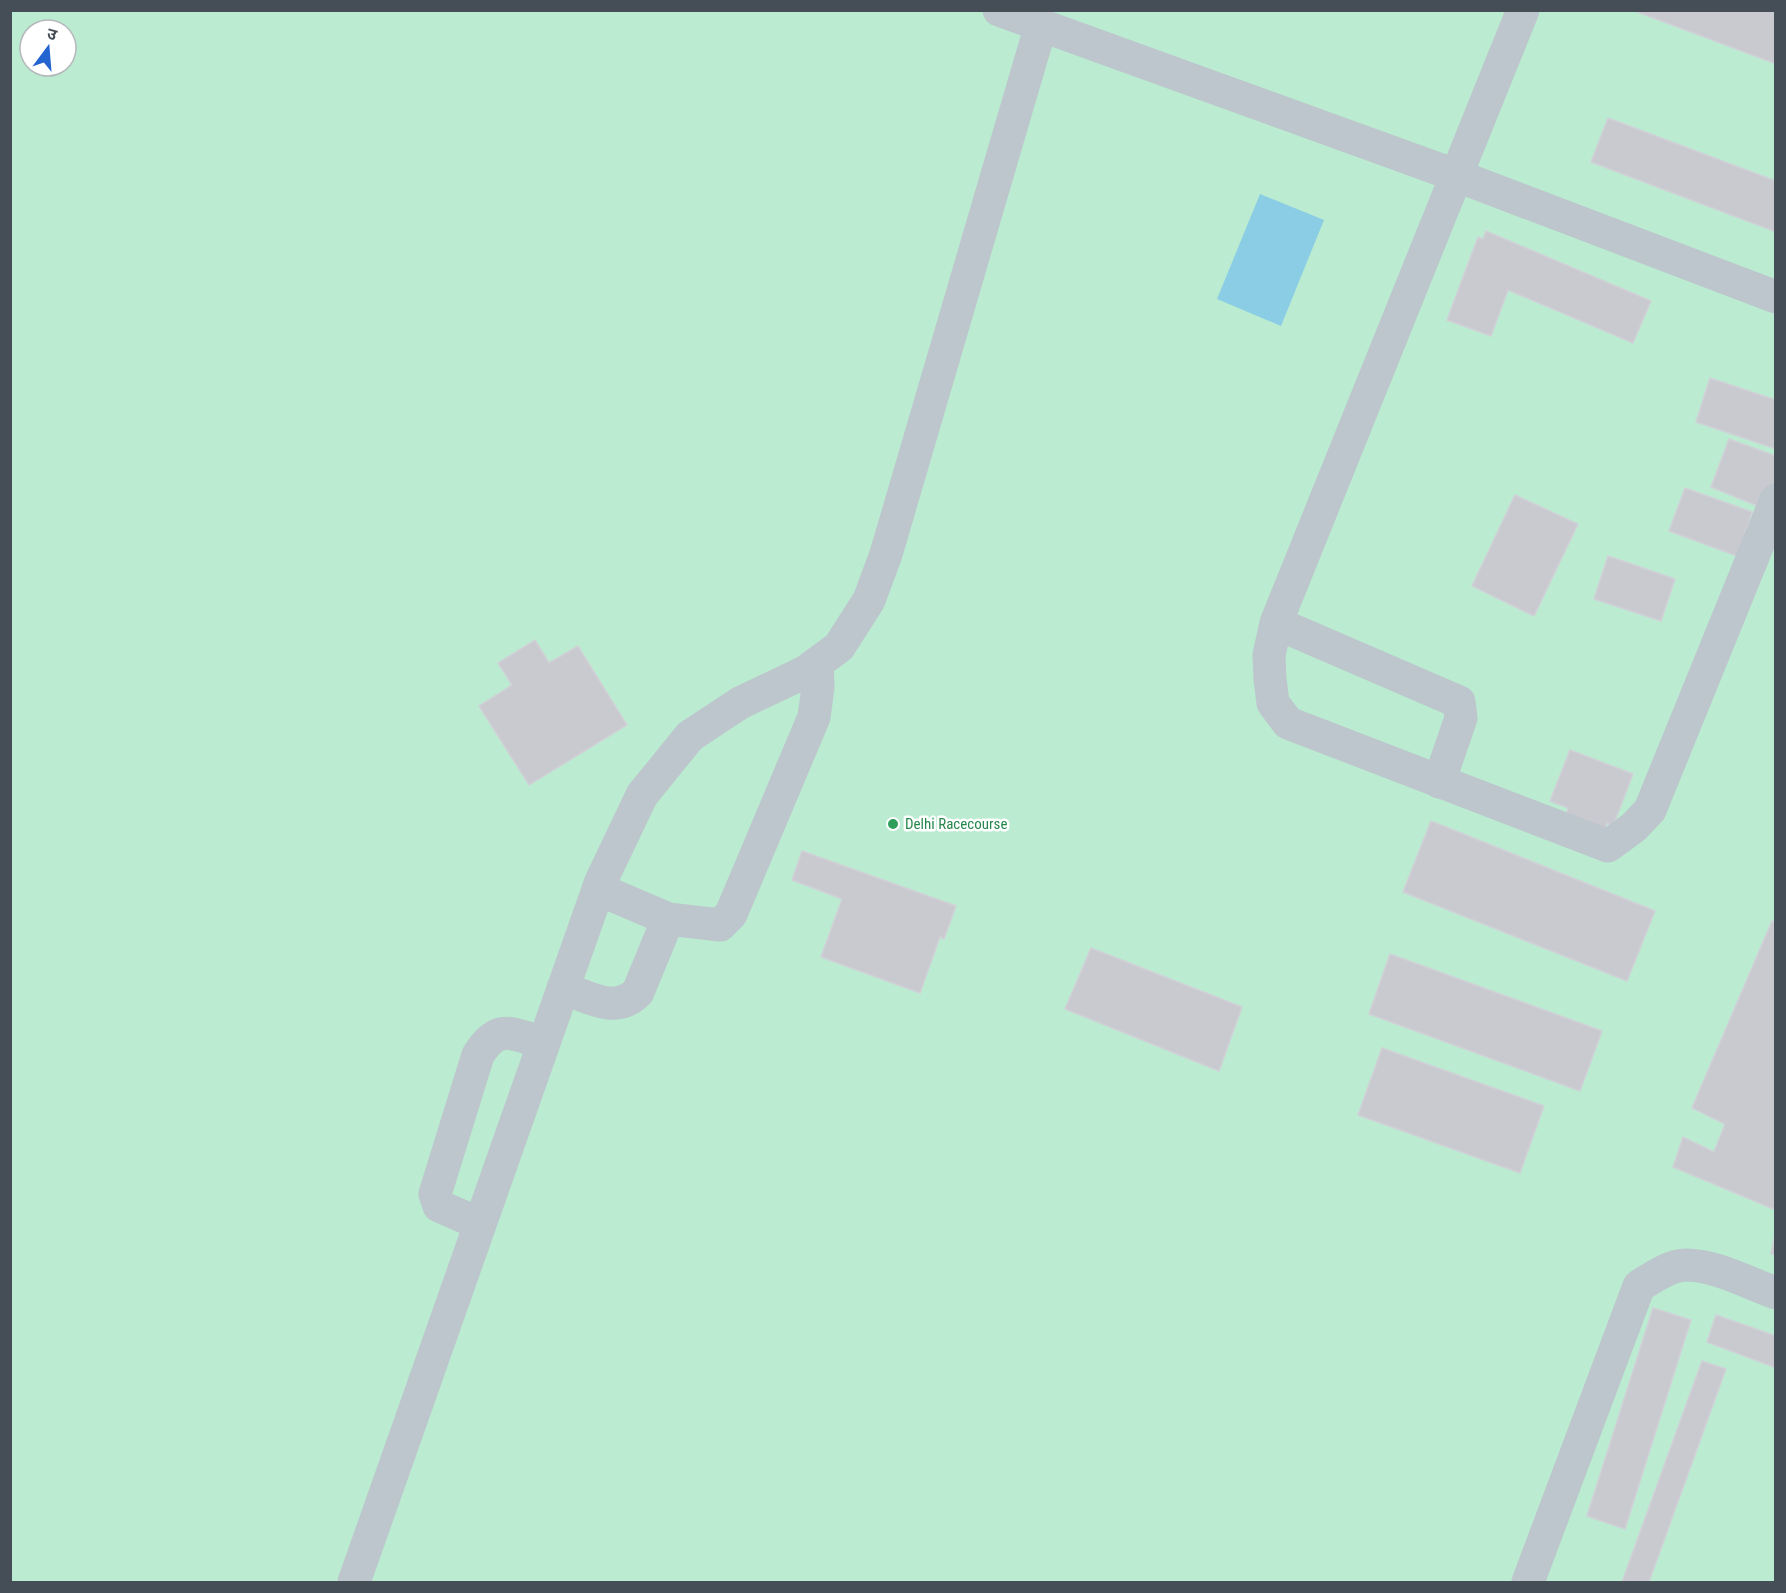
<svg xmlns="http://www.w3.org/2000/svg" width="1786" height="1593" viewBox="0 0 1786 1593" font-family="'Roboto Condensed','Noto Sans Devanagari',sans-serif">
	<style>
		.green { fill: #bbebd0; fill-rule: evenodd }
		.water { fill: #8bcde5 }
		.building { fill: #c9cad0; stroke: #d0d1d7; stroke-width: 1.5 }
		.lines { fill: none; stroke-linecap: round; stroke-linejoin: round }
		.minor { stroke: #bdc5cd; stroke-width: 33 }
		.leisure-dot { fill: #2e9e5b; stroke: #fff; stroke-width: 2 }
		.labels { text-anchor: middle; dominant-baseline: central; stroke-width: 5; stroke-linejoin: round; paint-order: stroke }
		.leisure-label { font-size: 15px; fill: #27864d; stroke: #fff; text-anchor: start }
	</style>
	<rect width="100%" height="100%" fill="#eeeceb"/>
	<path class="green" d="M 11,11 L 1775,11 L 1775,1582 L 11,1582 ZM 30,30 L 66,30 L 66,66 L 30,66 Z"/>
	<path class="water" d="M 1260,194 L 1324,220 L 1281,326 L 1217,299 Z"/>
	<path class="building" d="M 1632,10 L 1776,10 L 1776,64 Z
		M 1608,118 L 1776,181 L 1776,232 L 1591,162 Z
		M 1486,231 L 1651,301 L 1633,343 L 1508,290 L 1491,336 L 1447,320 L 1478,237 L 1483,239 Z
		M 1710,378 L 1776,400 L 1776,449 L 1696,422 Z
		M 1729,439 L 1776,456 L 1776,482 L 1765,509 L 1711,487 Z
		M 1685,488 L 1752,512 L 1737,556 L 1669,531 Z
		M 1515,495 L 1578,524 L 1534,616 L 1472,586 Z
		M 1608,556 L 1675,579 L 1661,621 L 1594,599 Z
		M 535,640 L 549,663 L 578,646 L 627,725 L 529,785 L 479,706 L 512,685 L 498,663 Z
		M 1570,750 L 1633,774 L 1613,826 L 1607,823 L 1604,832 L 1565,817 L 1568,808 L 1550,801 Z
		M 1431,821 L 1655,911 L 1627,981 L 1403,892 Z
		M 802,851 L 956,906 L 944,939 L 940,937 L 920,993 L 821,957 L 842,899 L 792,880 Z
		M 1772,921 L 1776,923 L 1776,1210 L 1673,1167 L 1683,1137 L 1714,1152 L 1725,1124 L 1692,1108 Z
		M 1091,948 L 1242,1007 L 1219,1071 L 1065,1009 Z
		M 1390,954 L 1602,1031 L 1580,1091 L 1369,1014 Z
		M 1382,1048 L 1544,1106 L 1520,1173 L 1358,1115 Z
		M 1776,1230 L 1776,1255 L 1771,1254 Z
		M 1653,1308 L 1691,1320 L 1625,1529 L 1587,1516 Z
		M 1716,1315 L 1776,1336 L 1776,1368 L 1707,1342 Z
		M 1702,1361 L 1726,1369 L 1649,1582 L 1622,1582 Z"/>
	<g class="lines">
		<path class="minor" d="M 999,10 L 1455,175 L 1776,297
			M 1523,10 L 1276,623 L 1269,655 L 1270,679 L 1273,703 L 1288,723 L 1608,846 L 1634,827 L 1650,810 L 1776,500
			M 1276,623 L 1459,702 L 1461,718 L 1439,782
			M 598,889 L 668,919
			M 563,988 C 589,997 616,1015 638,992 L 668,919 L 720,925 L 731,914 L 814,717 L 818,687 L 817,663
			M 480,1224 L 439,1206 L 435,1194 L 478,1055 C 499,1022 511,1034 544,1043
			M 354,1582 L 601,881 L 642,795 L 690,736 L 740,703 L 805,672 L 839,647 L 869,600 L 886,554 L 1041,25
			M 1528,1582 L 1639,1286 C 1652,1278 1670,1265 1686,1265 C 1716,1265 1748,1283 1776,1293"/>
	</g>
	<circle class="leisure-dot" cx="893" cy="824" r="6"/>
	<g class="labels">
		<g class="leisure-label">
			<text x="905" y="824">Delhi Racecourse</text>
		</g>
	</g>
	<rect width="1786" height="1593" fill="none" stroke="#454e57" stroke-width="24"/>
	<g transform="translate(48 48) rotate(16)"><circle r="28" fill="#ffffff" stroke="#b5b8bc" stroke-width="1.5"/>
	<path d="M0-4.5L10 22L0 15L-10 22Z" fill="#2464d0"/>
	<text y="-9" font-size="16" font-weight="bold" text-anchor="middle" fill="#454e57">उ</text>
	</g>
</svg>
